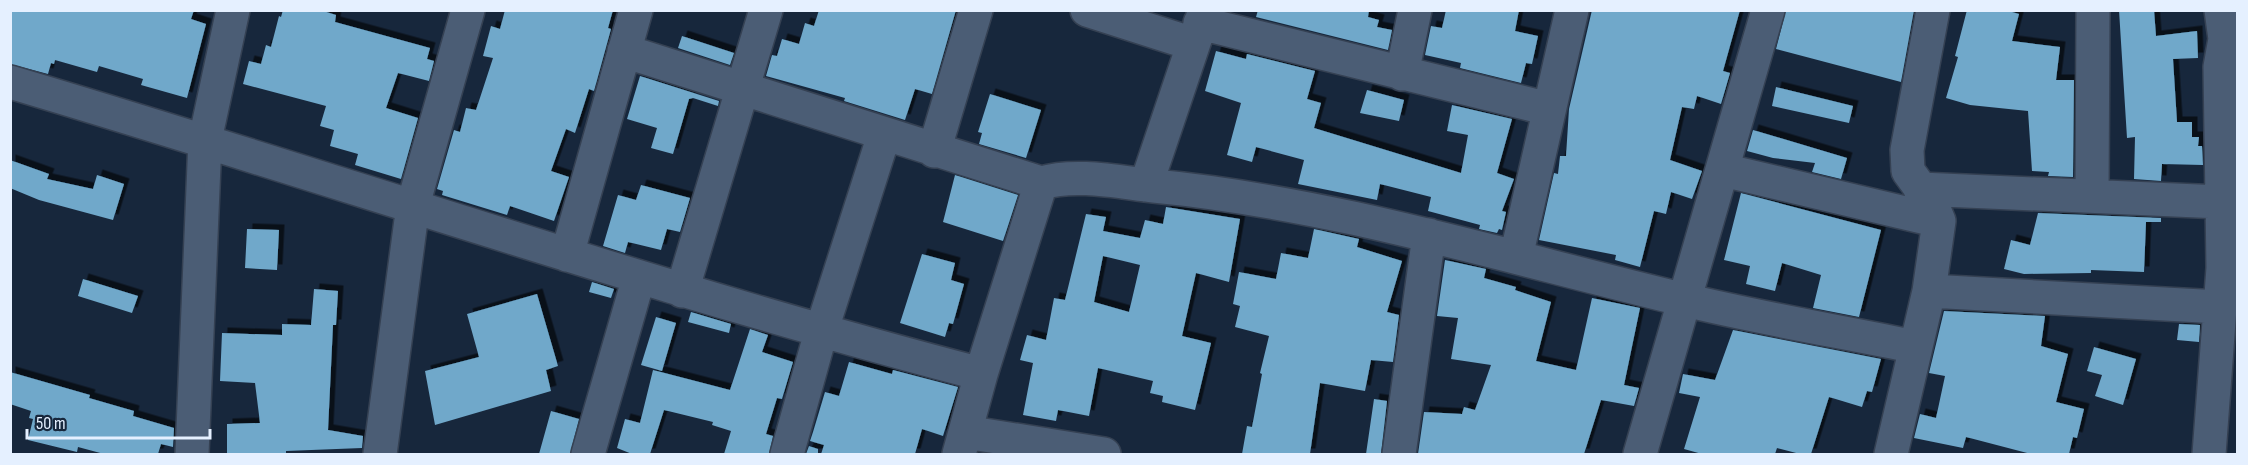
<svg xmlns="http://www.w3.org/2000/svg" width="2248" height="465" viewBox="0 0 2248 465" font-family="'Sofia Sans Condensed',sans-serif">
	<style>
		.building { fill: #6fa8ca; fill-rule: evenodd; filter: url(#shadow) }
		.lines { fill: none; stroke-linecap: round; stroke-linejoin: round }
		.minor-casing { stroke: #354153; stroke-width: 36 }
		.minor { stroke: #4b5d75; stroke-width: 33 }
	</style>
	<defs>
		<filter id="shadow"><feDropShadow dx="5.5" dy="-5.5" stdDeviation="0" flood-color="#0009"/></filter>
	</defs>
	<rect width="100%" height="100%" fill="#17273c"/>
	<path class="building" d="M 10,10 L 194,10 L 191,19 L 206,24 L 187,98 L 141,85 L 143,79 L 99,66 L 97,72 L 55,60 L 54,64 L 51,63 L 48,74 L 10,64 Z
		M 283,10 L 320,10 L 336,15 L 335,22 L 430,48 L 427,59 L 434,61 L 429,81 L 398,73 L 386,108 L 418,118 L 401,179 L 355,165 L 358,154 L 330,146 L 334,130 L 320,126 L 326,106 L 243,84 L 249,61 L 261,64 L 266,45 L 271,47 L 279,16 L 281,17 Z
		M 505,10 L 613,10 L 608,28 L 611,29 L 594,91 L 589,89 L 575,133 L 566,129 L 551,171 L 569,177 L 554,221 L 510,206 L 507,215 L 442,195 L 443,191 L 437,189 L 454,130 L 460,132 L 466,108 L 476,110 L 493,58 L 483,56 L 491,26 L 500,29 Z
		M 819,10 L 956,10 L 932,94 L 915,89 L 905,120 L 844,101 L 845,98 L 766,76 L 772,55 L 777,56 L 782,39 L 799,44 L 805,23 L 814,26 Z
		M 1258,10 L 1369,10 L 1368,17 L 1379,20 L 1377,27 L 1392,30 L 1388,50 L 1256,17 Z
		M 1446,10 L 1519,10 L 1515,31 L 1538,36 L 1532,64 L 1526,63 L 1521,83 L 1460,68 L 1461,63 L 1425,55 L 1431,26 L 1442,28 Z
		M 1592,10 L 1740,10 L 1723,71 L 1730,73 L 1721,104 L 1697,96 L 1694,109 L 1682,107 L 1670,160 L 1702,171 L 1692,199 L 1671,192 L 1666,214 L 1654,211 L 1640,267 L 1615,260 L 1616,255 L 1539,240 L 1554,173 L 1558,174 L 1560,156 L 1566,156 L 1569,109 Z
		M 1786,10 L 1914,10 L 1901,82 L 1776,49 Z
		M 1967,10 L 2005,10 L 2019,14 L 2012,41 L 2060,47 L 2056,80 L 2074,80 L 2073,177 L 2048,176 L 2049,172 L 2032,171 L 2028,111 L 1970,105 L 1946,98 L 1958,57 L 1955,56 Z
		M 2119,10 L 2154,10 L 2156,36 L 2197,31 L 2198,58 L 2173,59 L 2177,122 L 2192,122 L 2192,137 L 2199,137 L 2198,146 L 2202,146 L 2203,165 L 2162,164 L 2161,181 L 2134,179 L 2135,137 L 2127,138 Z
		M 682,36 L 734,53 L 730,65 L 678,48 Z
		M 1216,51 L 1246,59 L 1247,54 L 1315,71 L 1307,99 L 1321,103 L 1314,128 L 1461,173 L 1468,135 L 1447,131 L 1452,105 L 1512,119 L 1497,173 L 1514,179 L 1502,211 L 1506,212 L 1502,230 L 1499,229 L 1497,233 L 1479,229 L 1480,225 L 1428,211 L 1431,197 L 1380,184 L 1377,200 L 1298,184 L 1304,160 L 1256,147 L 1252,162 L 1227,155 L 1241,103 L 1205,91 Z
		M 640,76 L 719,101 L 718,106 L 693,98 L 689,99 L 673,154 L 651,148 L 657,128 L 627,119 Z
		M 1776,87 L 1853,106 L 1849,123 L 1772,106 Z
		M 1367,90 L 1404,100 L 1399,121 L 1360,113 Z
		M 990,94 L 1041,110 L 1026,158 L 979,144 L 982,133 L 978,132 Z
		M 1753,130 L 1847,158 L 1841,179 L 1812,172 L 1815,163 L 1773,158 L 1747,151 Z
		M 10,160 L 49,174 L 47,179 L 93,189 L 97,175 L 124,184 L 113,220 L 39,200 L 10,188 Z
		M 955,175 L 1018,195 L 1003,241 L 943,222 Z
		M 641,185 L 690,198 L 680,232 L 667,229 L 661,250 L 628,242 L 625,253 L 603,246 L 618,195 L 636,200 Z
		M 1741,193 L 1881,230 L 1859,317 L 1813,308 L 1821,275 L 1782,263 L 1775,291 L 1746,284 L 1750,266 L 1724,260 Z
		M 1166,207 L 1240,219 L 1229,282 L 1196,273 L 1182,336 L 1211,343 L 1195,410 L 1162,402 L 1163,396 L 1150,393 L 1153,381 L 1098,368 L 1089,416 L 1058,410 L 1056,421 L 1023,415 L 1033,363 L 1020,360 L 1027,335 L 1046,340 L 1054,298 L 1065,300 L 1086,214 L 1106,217 L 1103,231 L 1140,238 L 1145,220 L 1163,224 ZM 1103,256 L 1140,265 L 1129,312 L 1094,302 Z
		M 2038,213 L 2161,218 L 2161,222 L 2146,222 L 2144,272 L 2091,270 L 2091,273 L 2024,274 L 2004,269 L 2011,240 L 2030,245 Z
		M 247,229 L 279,230 L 277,270 L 245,268 Z
		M 1314,229 L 1359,239 L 1357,247 L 1402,261 L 1387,312 L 1399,315 L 1393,362 L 1371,360 L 1365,391 L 1320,383 L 1310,454 L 1242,454 L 1247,426 L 1252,427 L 1262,374 L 1260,373 L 1269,336 L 1235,327 L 1240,306 L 1233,304 L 1239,272 L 1276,279 L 1281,253 L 1308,258 Z
		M 922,254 L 955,263 L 951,280 L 964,284 L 953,324 L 949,323 L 945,337 L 900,323 Z
		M 1445,260 L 1486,269 L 1484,278 L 1516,287 L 1515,290 L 1551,302 L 1536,361 L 1576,370 L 1592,298 L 1640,308 L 1624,385 L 1639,388 L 1634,406 L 1601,400 L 1584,454 L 1418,454 L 1424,412 L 1462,414 L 1464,407 L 1475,410 L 1491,365 L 1451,359 L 1458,318 L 1437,316 Z
		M 83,279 L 138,296 L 132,313 L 78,296 Z
		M 592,282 L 614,289 L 611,298 L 589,292 Z
		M 314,289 L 338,291 L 336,325 L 333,325 L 328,430 L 363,436 L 362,448 L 286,451 L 286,454 L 227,454 L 227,424 L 260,423 L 255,383 L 220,381 L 222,333 L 282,335 L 282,324 L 311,325 Z
		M 537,294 L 558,366 L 546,370 L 551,391 L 435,425 L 425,371 L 479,357 L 467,314 Z
		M 1944,311 L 2045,316 L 2041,346 L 2068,354 L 2056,402 L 2084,409 L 2077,438 L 2073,437 L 2069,454 L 2031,454 L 1966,437 L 1963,448 L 1914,438 L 1920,414 L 1936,418 L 1945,376 L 1929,373 Z
		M 691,312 L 731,324 L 729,333 L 688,322 Z
		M 656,317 L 676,323 L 662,371 L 641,365 Z
		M 2179,324 L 2200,325 L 2199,342 L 2177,340 Z
		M 750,329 L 768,335 L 762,352 L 793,362 L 782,399 L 777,398 L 766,434 L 773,436 L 769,454 L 724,454 L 731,431 L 712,425 L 713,422 L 664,410 L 650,454 L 632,454 L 617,448 L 625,419 L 640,423 L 653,370 L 730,390 Z
		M 1733,330 L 1881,359 L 1872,392 L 1867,391 L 1862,407 L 1829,397 L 1811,454 L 1800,454 L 1777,448 L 1775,454 L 1702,454 L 1684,449 L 1700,397 L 1679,393 L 1683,374 L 1715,380 Z
		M 2094,347 L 2136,359 L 2123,405 L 2095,396 L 2102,375 L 2087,371 Z
		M 849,362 L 892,374 L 893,370 L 958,387 L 943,436 L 922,429 L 915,454 L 821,454 L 824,445 L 810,441 L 813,432 L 825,392 L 839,396 Z
		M 10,372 L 90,395 L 89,398 L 134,411 L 133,416 L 174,428 L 173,447 L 161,444 L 158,454 L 104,454 L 78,447 L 77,452 L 28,440 L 33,419 L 29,418 L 31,411 L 10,404 Z
		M 1374,399 L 1387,401 L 1381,454 L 1366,454 Z
		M 551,411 L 579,419 L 570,454 L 539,454 Z
		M 809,446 L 818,449 L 818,454 L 806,454 Z"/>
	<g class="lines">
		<defs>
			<path id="minor" d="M 1087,10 L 1193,44
				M 1200,23 L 1549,109
				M 624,51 L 1041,183 C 1076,173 1118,182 1154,186 C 1333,203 1506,257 1681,299 C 1758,318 1838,331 1916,347
				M 1402,74 L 1415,10
				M 10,82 C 334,178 654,289 981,374
				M 934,151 L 976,10
				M 1723,170 L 1939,221
				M 1146,185 L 1205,10
				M 1920,189 L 2221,202
				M 2092,196 L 2093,10
				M 567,255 L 636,10
				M 1516,257 L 1572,10
				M 682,291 L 766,10
				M 1929,291 L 2220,307
				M 965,432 L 1104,454
				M 192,454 L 205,140 L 233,10
				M 380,454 L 413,205 L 468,10
				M 588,454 L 639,277
				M 787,454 L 821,332 L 884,135
				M 959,454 L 981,374 L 1041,183
				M 1399,454 L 1429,235
				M 1640,454 L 1768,10
				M 1891,454 L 1929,291 L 1939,221 L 1932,204 L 1908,171 L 1907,150 L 1933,10
				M 2209,454 L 2223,268 L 2220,67 L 2225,39 L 2221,10"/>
		</defs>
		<use href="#minor" class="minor-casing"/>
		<use href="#minor" class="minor"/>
	</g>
	<rect width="2248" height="465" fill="none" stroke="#e5f0ff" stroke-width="24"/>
	<path d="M27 429v9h183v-9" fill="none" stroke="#e5f0ff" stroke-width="3"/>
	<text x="36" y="429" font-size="18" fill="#e5f0ff" stroke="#17273c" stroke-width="4.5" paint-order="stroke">50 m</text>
</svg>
